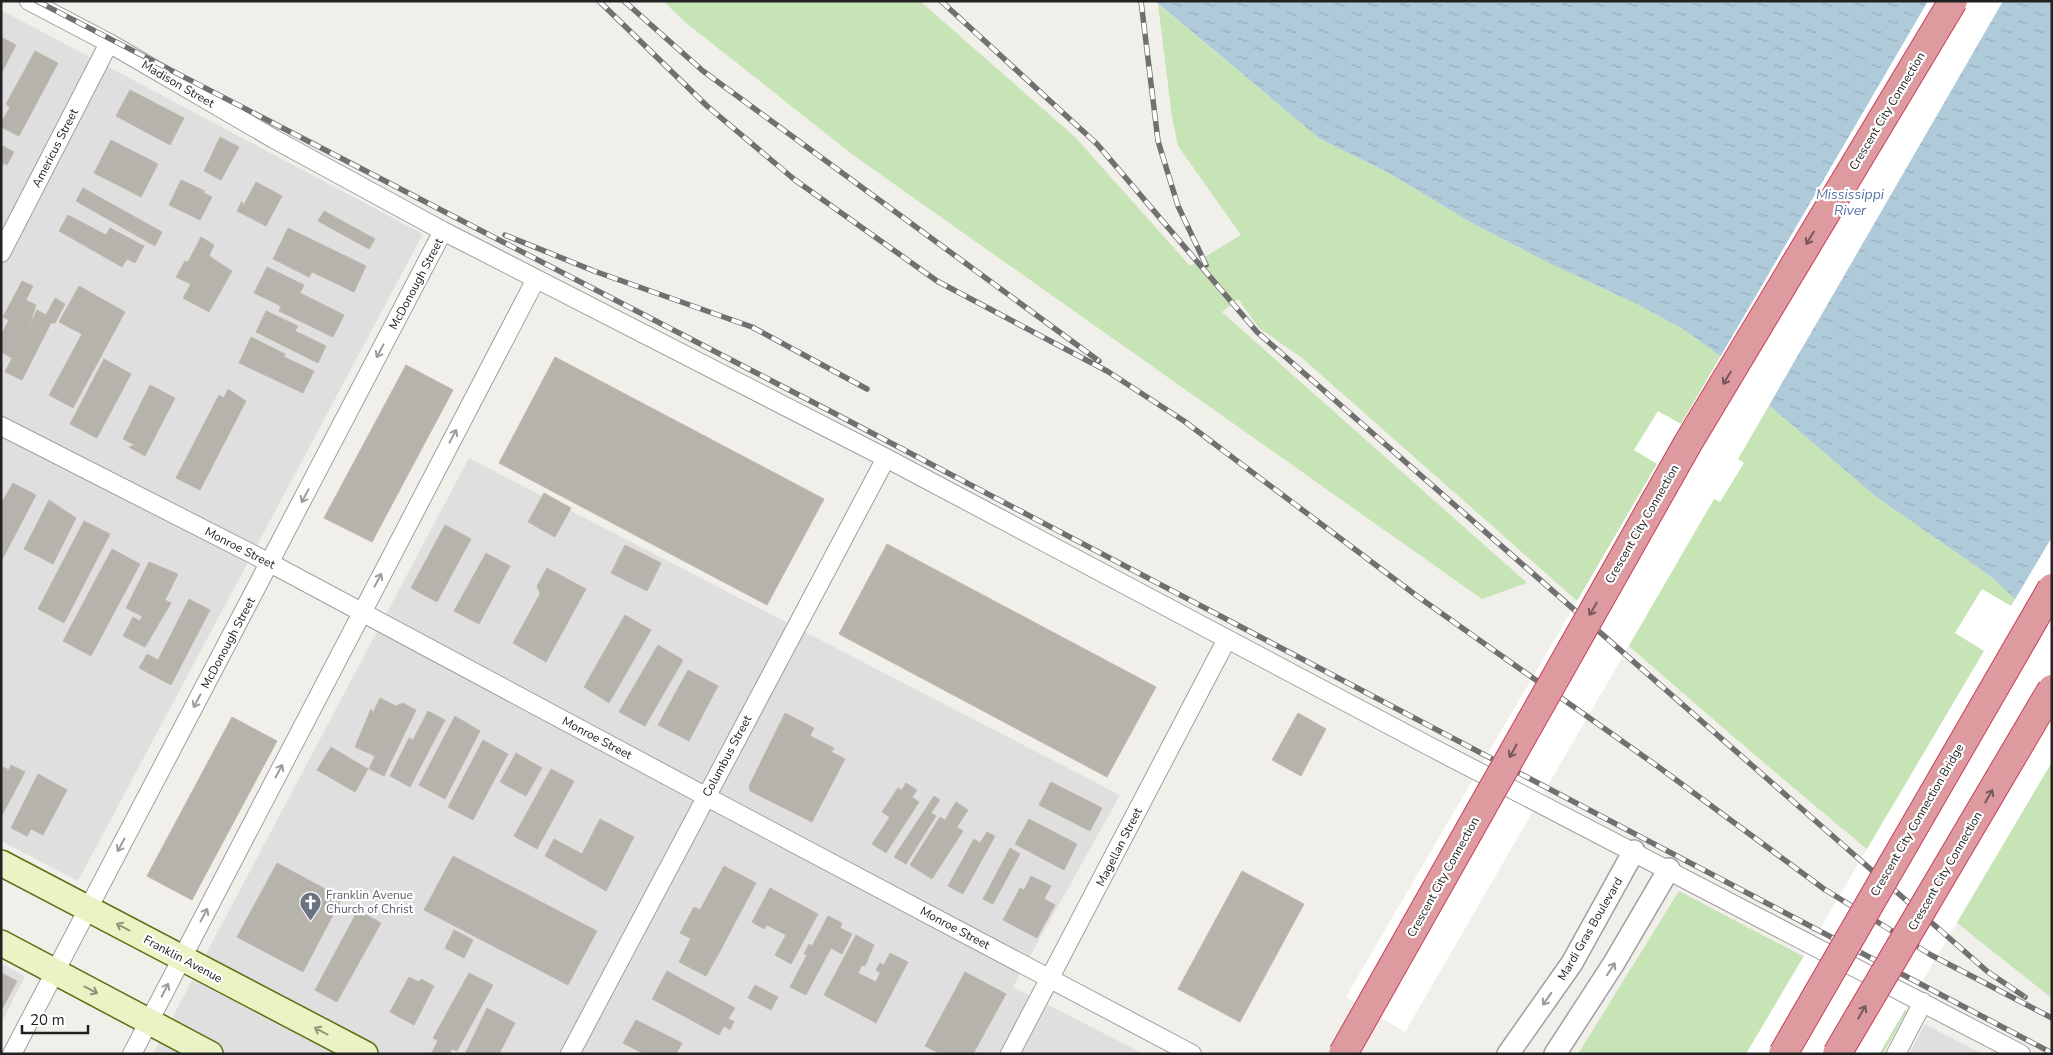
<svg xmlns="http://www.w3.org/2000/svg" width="2053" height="1055" viewBox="0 0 2053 1055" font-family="'Nunito Sans',sans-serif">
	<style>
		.residential { fill: #dfdfdf }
		.grass { fill: #c7e4b6 }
		.water { fill: url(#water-ripples) }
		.pier { fill: #fff }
		.building { fill: #b6b2ac; stroke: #c1b8ad }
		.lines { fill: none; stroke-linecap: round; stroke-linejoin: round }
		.minor-casing { stroke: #9f9f9f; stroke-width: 20 }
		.tertiary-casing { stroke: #9f9f9f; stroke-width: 24 }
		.secondary-casing { stroke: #596f12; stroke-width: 28 }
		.minor { stroke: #fff; stroke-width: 18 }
		.tertiary { stroke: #fff; stroke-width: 21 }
		.secondary { stroke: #ebf3c5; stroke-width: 25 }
		.rail-casing { stroke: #707070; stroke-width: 5.5 }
		.rail { stroke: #fff; stroke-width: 4; stroke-dasharray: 11; stroke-linecap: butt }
		.motorway-bridge-casing { stroke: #c83d5a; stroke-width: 30; stroke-linecap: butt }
		.motorway-bridge { stroke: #de9b9f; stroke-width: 28 }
		.oneway { stroke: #77585a }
		.oneway2 { stroke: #9c9c9c }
		.oneway3 { stroke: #91957c }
		.labels { text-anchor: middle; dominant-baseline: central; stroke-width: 4.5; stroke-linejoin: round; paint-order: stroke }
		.street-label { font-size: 12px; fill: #222; stroke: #fff }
		.worship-label { font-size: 12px; fill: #5b616d; stroke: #fff; text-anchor: start }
		.water-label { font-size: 14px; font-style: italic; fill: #5875a7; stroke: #fff }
	</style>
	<defs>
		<pattern id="water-ripples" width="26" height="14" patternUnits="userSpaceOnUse" patternTransform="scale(1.25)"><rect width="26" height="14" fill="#afcad9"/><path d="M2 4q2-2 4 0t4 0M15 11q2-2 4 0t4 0" fill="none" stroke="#96adba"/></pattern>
	</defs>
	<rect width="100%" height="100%" fill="#f1efe9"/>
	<path class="residential" d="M 1,10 L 423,234 L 78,881 L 1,841 Z
		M 469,458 L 1120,795 L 1013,987 L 1144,1054 L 153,1054 Z
		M 1,963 L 25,976 L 1,1024 Z
		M 1925,1024 L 1982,1054 L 1909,1054 Z"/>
	<path class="grass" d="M 663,1 L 920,1 L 1076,138 L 1190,266 L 1241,235 L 1178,146 L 1172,117 L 1158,4 L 1320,139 L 1387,172 L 1470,222 L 1553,265 L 1637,304 L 1683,329 L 1719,355 L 1766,403 L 1875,496 L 1993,578 L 2052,624 L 2052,998 C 1793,797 1549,575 1302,358 L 1259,328 L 1238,299 L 1222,312 L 1527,583 L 1482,599 L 853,155 L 685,22 Z
		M 1679,891 L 1907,1011 L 1883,1054 L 1578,1054 Z"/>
	<path class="water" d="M 1155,1 L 2052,1 L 2052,629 L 2035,618 L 1993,578 L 1875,496 L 1766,403 L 1719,355 L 1683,329 L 1637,304 L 1553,265 L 1470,222 L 1387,172 L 1320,139 Z"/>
	<path class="pier" d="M 1928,1 L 2003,1 L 1738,459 L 1744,463 L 1720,502 L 1714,499 L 1405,1032 L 1346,997 L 1657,464 L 1634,450 L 1658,411 L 1681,424 Z
		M 2052,537 L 2052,762 L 1879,1054 L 1746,1054 L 1984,651 L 1955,633 L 1982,589 L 2011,606 Z"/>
	<path class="building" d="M 3,38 L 16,45 L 1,74 L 1,42 Z
		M 35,51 L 58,63 L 19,136 L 1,127 L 1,123 L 10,107 L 6,104 Z
		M 130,90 L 184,118 L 170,145 L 116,116 Z
		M 220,137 L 239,147 L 221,180 L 204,171 Z
		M 111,140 L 158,164 L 141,197 L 94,173 Z
		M 1,145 L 14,152 L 7,165 L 4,163 L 1,168 Z
		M 181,180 L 205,191 L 202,192 L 212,197 L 200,220 L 169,205 Z
		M 256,182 L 282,196 L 266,226 L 237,211 L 242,201 L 243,206 Z
		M 83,188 L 162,232 L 155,246 L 76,201 Z
		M 324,211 L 375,239 L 369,249 L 318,221 Z
		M 68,215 L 106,235 L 110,228 L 144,246 L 135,263 L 127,259 L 122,267 L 59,231 Z
		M 288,228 L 366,266 L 354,292 L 312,272 L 309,277 L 273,259 Z
		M 201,237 L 214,245 L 209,256 L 232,271 L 209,312 L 183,298 L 191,284 L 176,277 L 185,261 L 188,262 Z
		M 267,267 L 304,285 L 300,293 L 344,315 L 333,337 L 279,311 L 281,306 L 254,293 Z
		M 22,281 L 33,286 L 26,300 L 36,305 L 29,327 L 37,310 L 46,315 L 55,298 L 65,304 L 55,323 L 51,323 L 22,380 L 5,372 L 12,358 L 1,352 L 1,335 L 9,320 L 3,317 Z
		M 79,286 L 125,312 L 73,408 L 49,395 L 82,334 L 59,322 Z
		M 266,311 L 298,326 L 295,331 L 326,346 L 318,363 L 256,332 Z
		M 251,337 L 285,354 L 284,357 L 314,371 L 303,393 L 239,363 Z
		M 555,357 L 824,499 L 767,605 L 499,463 Z
		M 104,359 L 131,374 L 97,438 L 70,424 Z
		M 406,365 L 453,390 L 372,542 L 324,518 Z
		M 150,385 L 175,398 L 145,456 L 129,447 L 135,445 L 123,439 Z
		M 228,389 L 246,401 L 200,490 L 176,478 L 219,395 L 224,398 Z
		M 13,483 L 36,495 L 2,560 L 1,504 Z
		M 544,493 L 571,508 L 555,537 L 528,522 Z
		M 49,500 L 76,518 L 53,564 L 24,549 Z
		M 84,521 L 110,534 L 64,623 L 38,609 Z
		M 445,525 L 471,539 L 437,602 L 411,588 Z
		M 887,544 L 1156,687 L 1107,777 L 839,634 Z
		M 625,545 L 661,563 L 647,591 L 611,573 Z
		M 112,549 L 140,564 L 91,656 L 63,641 Z
		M 486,553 L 510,566 L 479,624 L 454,611 Z
		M 149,562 L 178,574 L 165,600 L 171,603 L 145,647 L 123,636 L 133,617 L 140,621 L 142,616 L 126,608 Z
		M 547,568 L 586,589 L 546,662 L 513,643 L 540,594 L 537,586 Z
		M 189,599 L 210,610 L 171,685 L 139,668 L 147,654 L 158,660 Z
		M 625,615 L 651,630 L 609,703 L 584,687 Z
		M 658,645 L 683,660 L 645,726 L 619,712 Z
		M 688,670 L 718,686 L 689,741 L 658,725 Z
		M 380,698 L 396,706 L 403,703 L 416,710 L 384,776 L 369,769 L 375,756 L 355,747 L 371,709 L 373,713 Z
		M 428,711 L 445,720 L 410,787 L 390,776 L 409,738 L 413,740 Z
		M 785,713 L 814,728 L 810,736 L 834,748 L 831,752 L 845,759 L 812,822 L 750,791 L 749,786 Z
		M 1298,713 L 1326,729 L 1301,776 L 1272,760 Z
		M 455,716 L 480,731 L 445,799 L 419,785 Z
		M 232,717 L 277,741 L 192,900 L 147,876 Z
		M 483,740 L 508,754 L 473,820 L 448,807 Z
		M 331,747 L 368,769 L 355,792 L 317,770 Z
		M 516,753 L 542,768 L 526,796 L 500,782 Z
		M 11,765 L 25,772 L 1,817 L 1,766 L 9,770 Z
		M 551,769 L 574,781 L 537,849 L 514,836 Z
		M 38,774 L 67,790 L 43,835 L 31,829 L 27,836 L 11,828 Z
		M 1051,782 L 1102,808 L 1090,831 L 1039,805 Z
		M 906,783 L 917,790 L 912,797 L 919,802 L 886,853 L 872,844 L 890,817 L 882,812 L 898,788 L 902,790 Z
		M 934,796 L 940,800 L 931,813 L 936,816 L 906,864 L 894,857 Z
		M 956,802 L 968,810 L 957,827 L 963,831 L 932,879 L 910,865 L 940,817 L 945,820 Z
		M 600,819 L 634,837 L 606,891 L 545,856 L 554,839 L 582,854 Z
		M 1029,819 L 1077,844 L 1064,870 L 1015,844 Z
		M 987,832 L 995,836 L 963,894 L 948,886 L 974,839 L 980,843 Z
		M 1010,848 L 1020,854 L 993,904 L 983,899 Z
		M 453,856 L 597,931 L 568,985 L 424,910 Z
		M 277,863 L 342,898 L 303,972 L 237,937 Z
		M 724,866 L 756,883 L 719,953 L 680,933 L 694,907 L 700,910 Z
		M 1242,871 L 1304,904 L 1240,1022 L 1178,989 Z
		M 1031,876 L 1051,886 L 1044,899 L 1055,905 L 1037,938 L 1003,920 L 1020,888 L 1024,890 Z
		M 770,888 L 818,914 L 791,964 L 775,955 L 786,935 L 767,925 L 764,929 L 752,922 Z
		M 358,910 L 381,923 L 337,1002 L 315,990 Z
		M 828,916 L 842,923 L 840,928 L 852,934 L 842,954 L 831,948 L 806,995 L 790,987 L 807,955 L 804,954 L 809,944 L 812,946 Z
		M 454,930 L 473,940 L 464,958 L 445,948 Z
		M 856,935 L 874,945 L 865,966 L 862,965 L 858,973 L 876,982 L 880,973 L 876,970 L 880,963 L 884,965 L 890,953 L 908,962 L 876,1023 L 824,995 Z
		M 691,938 L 719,953 L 706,976 L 679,962 Z
		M 667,971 L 735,1008 L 728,1019 L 734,1021 L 730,1030 L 724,1026 L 719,1035 L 652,999 Z
		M 965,972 L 1006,994 L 973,1054 L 940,1054 L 925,1046 Z
		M 1,973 L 17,981 L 1,1011 Z
		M 469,973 L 493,985 L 457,1051 L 452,1049 L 449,1054 L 431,1054 L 438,1041 L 433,1038 Z
		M 409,977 L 419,982 L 421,979 L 434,986 L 414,1025 L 390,1012 Z
		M 755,985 L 778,997 L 771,1010 L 748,998 Z
		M 487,1008 L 515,1023 L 499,1054 L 465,1054 Z
		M 636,1020 L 682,1043 L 676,1054 L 644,1054 L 623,1043 Z"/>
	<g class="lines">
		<defs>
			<path id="minor" d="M 29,1 L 109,43 L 274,139 L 443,231 L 886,458 L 1427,745 L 2021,1054
				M 1,253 L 109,43
				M 1,426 L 270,563 L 705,796 L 1192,1054
				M 12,1054 L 443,231
				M 132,1054 L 536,279
				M 570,1054 L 886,458
				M 1010,1054 L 1227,639
				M 1896,1054 L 1923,1002"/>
			<path id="tertiary" d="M 1508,1054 L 1572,963 L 1634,851
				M 1555,1054 L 1614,963 L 1669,869"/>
			<path id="secondary" d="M 1,863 L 365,1054
				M 1,943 L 210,1054"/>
		</defs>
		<use href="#minor" class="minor-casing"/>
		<use href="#tertiary" class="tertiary-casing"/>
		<use href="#secondary" class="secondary-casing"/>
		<use href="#minor" class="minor"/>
		<use href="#tertiary" class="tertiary"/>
		<use href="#secondary" class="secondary"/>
		<defs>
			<path id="rail" d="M 37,1 L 830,411 L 2052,1053
				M 599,1 L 707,106 L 795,180 L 937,281 L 1107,371 L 1184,421 L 1417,596 L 1660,768 L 1824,889 L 1931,955 L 2052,1018
				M 624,1 L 703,71 L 1099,361
				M 941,1 L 1097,144 L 1257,332 L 1988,972 L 2025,997
				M 1141,1 L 1158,141 L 1178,206 L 1206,265
				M 505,235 L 594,271 L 752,327 L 867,389"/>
		</defs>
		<use href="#rail" class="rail-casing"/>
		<use href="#rail" class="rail"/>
		<defs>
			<path id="motorway-bridge" d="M 1343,1054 L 1688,443 L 1953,1
				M 1783,1054 L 2052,588
				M 1837,1054 L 2052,689"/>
		</defs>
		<use href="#motorway-bridge" class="motorway-bridge-casing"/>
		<use href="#motorway-bridge" class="motorway-bridge"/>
	</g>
	<defs><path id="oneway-shaft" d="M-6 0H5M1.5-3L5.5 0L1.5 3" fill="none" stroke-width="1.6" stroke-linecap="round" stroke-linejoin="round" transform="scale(1.25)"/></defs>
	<g class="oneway">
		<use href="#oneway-shaft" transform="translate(1810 238) rotate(121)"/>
		<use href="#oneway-shaft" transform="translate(1727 378) rotate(121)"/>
		<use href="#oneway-shaft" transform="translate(1593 609) rotate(120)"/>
		<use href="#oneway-shaft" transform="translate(1513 751) rotate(119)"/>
		<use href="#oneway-shaft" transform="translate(1989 796) rotate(-60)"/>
		<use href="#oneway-shaft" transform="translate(1862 1012) rotate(-60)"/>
	</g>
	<g class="oneway2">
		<use href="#oneway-shaft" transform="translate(380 351) rotate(118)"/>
		<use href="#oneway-shaft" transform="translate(453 436) rotate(-62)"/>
		<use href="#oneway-shaft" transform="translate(305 496) rotate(118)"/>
		<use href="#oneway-shaft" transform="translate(378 580) rotate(-62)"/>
		<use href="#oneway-shaft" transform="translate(197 701) rotate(118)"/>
		<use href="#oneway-shaft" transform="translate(279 771) rotate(-62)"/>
		<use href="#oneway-shaft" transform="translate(121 845) rotate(118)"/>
		<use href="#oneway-shaft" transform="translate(204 915) rotate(-62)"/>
		<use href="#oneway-shaft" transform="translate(1611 969) rotate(-57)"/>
		<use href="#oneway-shaft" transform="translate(165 990) rotate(-63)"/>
		<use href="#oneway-shaft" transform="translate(1547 999) rotate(125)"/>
	</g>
	<g class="oneway3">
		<use href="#oneway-shaft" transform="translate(123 927) rotate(-152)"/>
		<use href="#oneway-shaft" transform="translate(91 990) rotate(28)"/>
		<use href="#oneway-shaft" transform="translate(321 1031) rotate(-152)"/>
	</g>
	<defs>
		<symbol id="church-pin" viewBox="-11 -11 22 30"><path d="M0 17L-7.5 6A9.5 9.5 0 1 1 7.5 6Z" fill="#6b7280" stroke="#fff"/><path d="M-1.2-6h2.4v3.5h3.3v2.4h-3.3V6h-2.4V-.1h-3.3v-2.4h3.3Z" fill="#fff"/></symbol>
	</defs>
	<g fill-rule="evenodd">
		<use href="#church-pin" x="298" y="890" width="25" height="34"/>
	</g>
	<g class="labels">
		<g class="street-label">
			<text transform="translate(178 84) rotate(30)">Madison Street</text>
			<text transform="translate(1887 111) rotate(-59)">Crescent City Connection</text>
			<text transform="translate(55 148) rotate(-63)">Americus Street</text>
			<text transform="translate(416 284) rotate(-62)">McDonough Street</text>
			<text transform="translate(1642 524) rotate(-60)">Crescent City Connection</text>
			<text transform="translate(240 548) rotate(27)">Monroe Street</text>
			<text transform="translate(228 643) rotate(-62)">McDonough Street</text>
			<text transform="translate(597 738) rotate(28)">Monroe Street</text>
			<text transform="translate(727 756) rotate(-62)">Columbus Street</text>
			<text transform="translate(1917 820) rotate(-60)">Crescent City Connection Bridge</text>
			<text transform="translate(1119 847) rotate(-63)">Magellan Street</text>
			<text transform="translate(1945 871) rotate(-60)">Crescent City Connection</text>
			<text transform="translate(1443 877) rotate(-61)">Crescent City Connection</text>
			<text transform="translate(955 928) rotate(28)">Monroe Street</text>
			<text transform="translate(1590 929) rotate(-60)">Mardi Gras Boulevard</text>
			<text transform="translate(183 959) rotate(28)">Franklin Avenue</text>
		</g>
		<g class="worship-label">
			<text x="326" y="895">Franklin Avenue<tspan x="326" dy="14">Church of Christ</tspan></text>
		</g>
		<g class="water-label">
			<text x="1850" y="194">Mississippi<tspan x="1850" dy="16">River</tspan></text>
		</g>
	</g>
	<rect width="2053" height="1055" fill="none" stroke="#222222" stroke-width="5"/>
	<path d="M22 1025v8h66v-8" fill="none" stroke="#222222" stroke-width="2.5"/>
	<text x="30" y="1025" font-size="15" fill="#222222" stroke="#ffffff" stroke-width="4" paint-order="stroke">20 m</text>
</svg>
